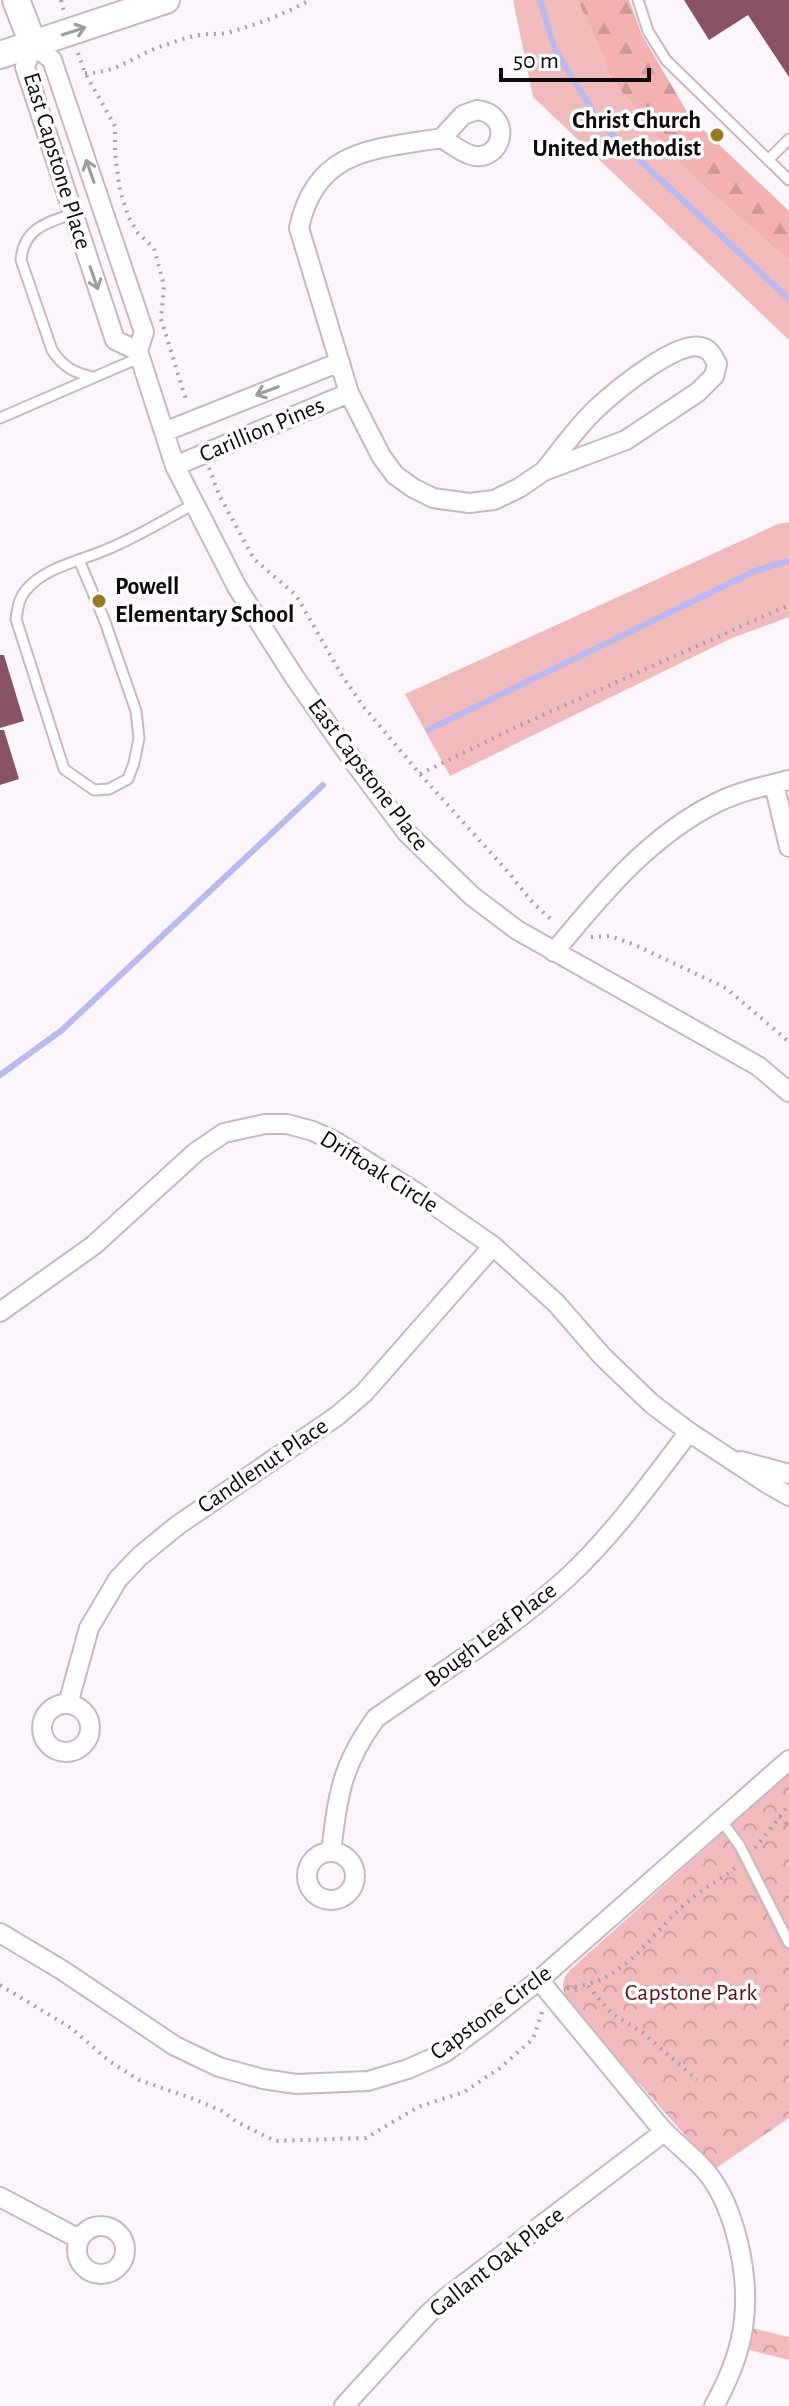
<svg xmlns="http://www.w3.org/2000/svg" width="789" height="2406" viewBox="0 0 789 2406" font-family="'Alegreya Sans',sans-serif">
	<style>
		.grass { fill: #f2bbbb }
		.forest { fill: url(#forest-firs) }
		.park { fill: url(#park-crowns) }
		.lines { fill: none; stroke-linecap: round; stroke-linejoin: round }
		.stream { stroke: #b9baf1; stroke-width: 6 }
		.building { fill: #885267 }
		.service-casing { stroke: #c9b7c6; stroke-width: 13 }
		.minor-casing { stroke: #c9b7c6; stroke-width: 22 }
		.secondary-casing { stroke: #c9b7c6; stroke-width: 30 }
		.path { stroke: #a8a0a7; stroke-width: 4; stroke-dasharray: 2 6; stroke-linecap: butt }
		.service { stroke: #fff; stroke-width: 9 }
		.minor { stroke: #fff; stroke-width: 18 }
		.secondary { stroke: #fff; stroke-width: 26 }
		.oneway { stroke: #9f9d9f }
		.poi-dot { fill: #977a22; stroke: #fff; stroke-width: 3 }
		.labels { text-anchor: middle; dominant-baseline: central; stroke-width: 7; stroke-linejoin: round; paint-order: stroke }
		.poi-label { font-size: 24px; font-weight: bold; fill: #0f090e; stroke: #fff; text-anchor: end }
		.street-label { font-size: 24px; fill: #0f090e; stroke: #fff }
		.park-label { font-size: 24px; fill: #5e111c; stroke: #fff }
	</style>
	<defs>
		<pattern id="forest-firs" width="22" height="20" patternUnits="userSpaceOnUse" patternTransform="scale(2)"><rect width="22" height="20" fill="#f4b1b2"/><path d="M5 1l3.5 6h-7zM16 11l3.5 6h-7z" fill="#d09798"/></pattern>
		<pattern id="park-crowns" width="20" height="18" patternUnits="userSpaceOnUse" patternTransform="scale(2)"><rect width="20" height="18" fill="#f2bbbb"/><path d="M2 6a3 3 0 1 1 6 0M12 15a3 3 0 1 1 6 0" fill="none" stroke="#ce9fa0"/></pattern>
	</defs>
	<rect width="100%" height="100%" fill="#fdf5fc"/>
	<path class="grass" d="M 513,0 L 578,0 L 612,79 L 668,151 L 702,185 L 789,261 L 789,340 L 533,97 Z
		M 789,522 L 789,617 L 732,638 L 450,776 L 405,694 L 778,524 Z"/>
	<path class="forest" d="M 578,0 L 629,0 L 642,35 L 690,117 L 789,211 L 789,261 L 702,185 L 668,151 L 612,79 Z"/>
	<path class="park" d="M 789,1773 L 789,2118 L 715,2169 L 581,2018 C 568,2002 554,1987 571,1969 Z
		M 752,2328 L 789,2337 L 789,2360 L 749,2350 Z"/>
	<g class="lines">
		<path class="stream" d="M 540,0 L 555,50 L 601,124 L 789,299
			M 428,730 L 757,570 L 789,561
			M 0,1075 L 62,1030 L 323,785"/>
	</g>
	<path class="building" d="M 684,0 L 789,0 L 789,77 L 748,15 L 709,40 Z
		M 0,655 L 4,655 L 24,721 L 0,728 Z
		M 0,730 L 4,730 L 19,779 L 0,785 Z"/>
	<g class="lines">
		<defs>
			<path id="service" d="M 638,0 L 648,31 L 666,60 L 789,180
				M 768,160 L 789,139
				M 72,214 C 46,223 24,228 21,260 L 52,350 C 63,367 73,372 92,377
				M 0,418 L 141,357
				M 79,560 L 104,619 L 136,711 L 139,738 L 134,763 L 128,779 L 109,789 L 94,790 L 64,769 L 16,619 C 18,609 18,599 26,590 C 46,566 82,561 110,548 C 139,536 166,519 194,504
				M 721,1820 L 740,1846 L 789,1943"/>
			<path id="minor" d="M 477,110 C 515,115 502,164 471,155 C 461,152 451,144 442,138 L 463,115 Z
				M 442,138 C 375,149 316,148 299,228 L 349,393 L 381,456 L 395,475 L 413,488 L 433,498 L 469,503 L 494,500 L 519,488 L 544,471 L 626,440 L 698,392 L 714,376 L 717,364 C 713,356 710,349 701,347 C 677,340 615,391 596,409 C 577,427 561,450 544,471
				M 138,351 L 115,340 L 25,67 L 33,44 L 52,60 L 144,332 L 138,351 L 175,466 L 237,587 L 295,678 L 354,762 L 407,833 L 472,896 L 517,930 L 758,1066 L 789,1092
				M 164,432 L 340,362
				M 175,466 L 349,393
				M 774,784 L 789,847
				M 554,952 C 601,895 650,835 718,802 C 741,791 765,786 789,780
				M 0,1312 L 94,1245 L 196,1152 L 224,1133 L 265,1124 L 287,1124 L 313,1131 L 338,1143 L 414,1191 L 493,1246 L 556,1303 L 602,1356 L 652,1404 L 689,1432 L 768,1484 L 789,1496
				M 741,1461 L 789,1474
				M42 1728a24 24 0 1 1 48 0a24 24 0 1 1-48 0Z
				M 68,1704 L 89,1628 L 118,1579 L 140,1556 L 178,1525 L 337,1416 L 364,1393 L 493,1246
				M 331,1852 C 338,1795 341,1766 376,1718 C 440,1673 510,1630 568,1577 C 614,1534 651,1482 689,1432
				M307 1876a24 24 0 1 1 48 0a24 24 0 1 1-48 0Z
				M 0,1933 L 62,1970 L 175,2046 L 219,2067 L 263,2079 L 296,2084 L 368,2081 L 408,2069 L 444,2053 L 485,2023 L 539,1980 L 789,1760
				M 539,1980 C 578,2027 617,2075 656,2122 C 671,2141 693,2155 708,2174 C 736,2210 749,2275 744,2320 C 741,2351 729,2379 714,2406
				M 0,2197 L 79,2239
				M77 2250a24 24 0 1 1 48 0a24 24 0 1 1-48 0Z
				M 344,2406 L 428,2314 L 447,2297 L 664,2132"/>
			<path id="secondary" d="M 16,0 L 33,44
				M 0,55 L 166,0"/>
		</defs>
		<use href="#service" class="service-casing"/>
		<use href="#minor" class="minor-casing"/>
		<use href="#secondary" class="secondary-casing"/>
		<path class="path" d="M 61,0 L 64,11
			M 78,53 L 85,73 L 115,126 L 115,154 L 120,191 L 129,218 L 138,233 L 154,248 L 164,286 L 161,319 L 187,403
			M 85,73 C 114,74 133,57 159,47 C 172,43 186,37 200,35 C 210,33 220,35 230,32 C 258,24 285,14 310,0
			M 209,468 L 219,495 L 254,559 L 296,595 L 341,674 L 363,706 L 420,774 L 509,873 L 533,903 L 554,922
			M 420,774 L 514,728 L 789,605
			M 591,937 L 610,936 L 633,944 L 726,988 L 789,1042
			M 780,1816 L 789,1827
			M 755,1848 L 789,1805
			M 0,1985 L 71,2028 L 109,2061 L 139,2080 L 194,2099 L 222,2111 L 237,2122 L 275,2141 L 366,2138 L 418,2107 L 464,2092 L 500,2068 L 533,2039 L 543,2009
			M 588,1986 L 611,2013 L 642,2032 L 697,2080
			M 567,1988 C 626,1982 645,1940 685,1904 C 700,1890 719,1881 735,1868"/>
		<use href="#service" class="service"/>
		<use href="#minor" class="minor"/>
		<use href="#secondary" class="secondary"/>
	</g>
	<defs><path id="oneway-shaft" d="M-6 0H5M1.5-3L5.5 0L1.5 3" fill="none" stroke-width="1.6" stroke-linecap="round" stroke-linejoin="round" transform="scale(2)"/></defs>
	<g class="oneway">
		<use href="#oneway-shaft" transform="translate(74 31) rotate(-18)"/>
		<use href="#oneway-shaft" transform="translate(90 171) rotate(-109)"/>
		<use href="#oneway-shaft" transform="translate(94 278) rotate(71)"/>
		<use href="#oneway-shaft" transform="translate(267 391) rotate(159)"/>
	</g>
	<g class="poi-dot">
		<circle cx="717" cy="135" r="8"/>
		<circle cx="99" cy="601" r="8"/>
	</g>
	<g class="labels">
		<g class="poi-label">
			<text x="701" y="121">Christ Church<tspan x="701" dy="28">United Methodist</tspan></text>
			<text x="115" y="587" text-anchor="start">Powell<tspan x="115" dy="28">Elementary School</tspan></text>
		</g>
		<g class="street-label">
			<text transform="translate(57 161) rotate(73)">East Capstone Place</text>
			<text transform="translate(262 430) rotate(-23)">Carillion Pines</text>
			<text transform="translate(368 775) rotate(53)">East Capstone Place</text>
			<text transform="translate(379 1172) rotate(32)">Driftoak Circle</text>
			<text transform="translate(263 1466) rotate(-34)">Candlenut Place</text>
			<text transform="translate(491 1635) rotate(-37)">Bough Leaf Place</text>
			<text transform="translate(491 2013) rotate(-36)">Capstone Circle</text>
			<text transform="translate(497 2262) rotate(-38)">Gallant Oak Place</text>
		</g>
		<g class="park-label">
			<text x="691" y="1993">Capstone Park</text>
		</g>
	</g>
	<path d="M501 68v12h148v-12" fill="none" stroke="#0f090e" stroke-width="4"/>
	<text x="513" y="68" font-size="24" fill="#0f090e" stroke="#ffffff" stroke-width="6" paint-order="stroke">50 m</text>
</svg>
